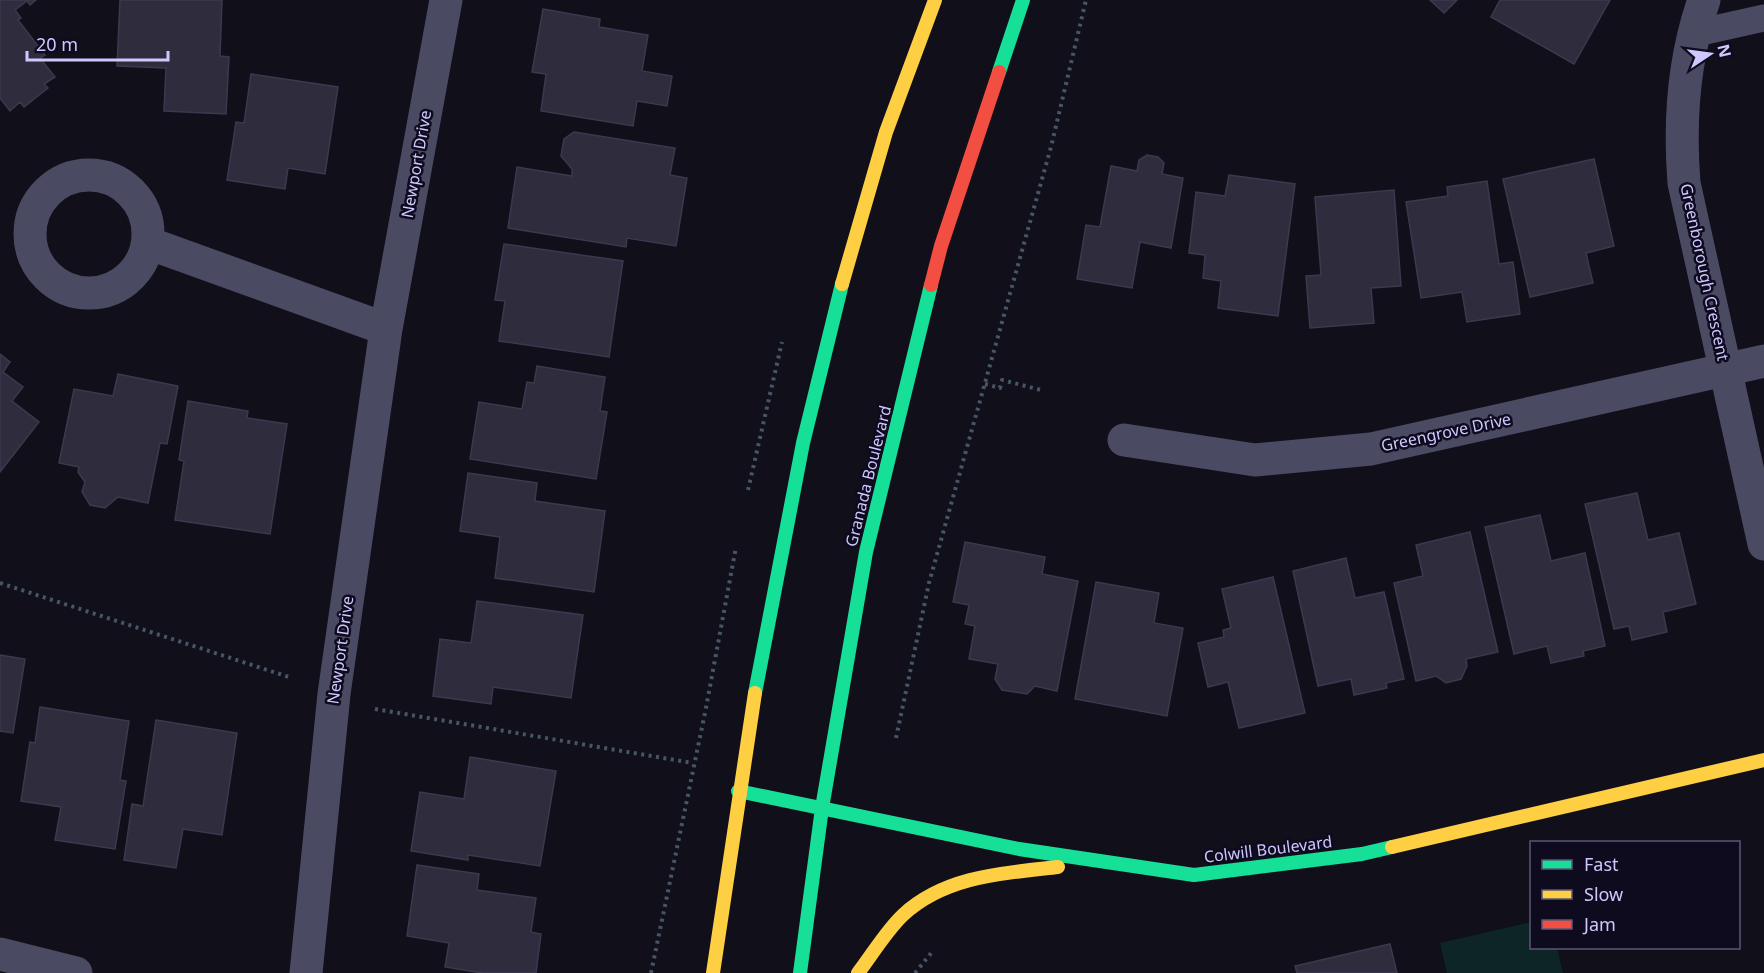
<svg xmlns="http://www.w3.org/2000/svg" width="1764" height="973" viewBox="0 0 1764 973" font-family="'Noto Sans',sans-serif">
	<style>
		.green { fill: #0e2525 }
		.building { fill: #2f2c3d; stroke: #3c394f; stroke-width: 1.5 }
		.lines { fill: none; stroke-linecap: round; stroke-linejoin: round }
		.path { stroke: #475664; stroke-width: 4; stroke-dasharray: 3 4.5; stroke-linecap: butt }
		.lane { stroke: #4b4a63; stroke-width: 27 }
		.street { stroke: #4b4a63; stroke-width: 33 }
		.fast { stroke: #16e098; stroke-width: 14 }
		.slow { stroke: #ffcf43; stroke-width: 14 }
		.jam { stroke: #f24e42; stroke-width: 14 }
		.labels { text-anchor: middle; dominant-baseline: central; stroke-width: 5; stroke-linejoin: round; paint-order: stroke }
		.street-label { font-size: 16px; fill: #cfc8ff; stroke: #0e0b1e }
	</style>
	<rect width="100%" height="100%" fill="#110f1a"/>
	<path class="green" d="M 1531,922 L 1532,948 L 1557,948 L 1563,973 L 1447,973 L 1440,943 Z"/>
	<path class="building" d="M 0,0 L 36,0 L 30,5 L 27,1 L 15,10 L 21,18 L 18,20 L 45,55 L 40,58 L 55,77 L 44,84 L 48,88 L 24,107 L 20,102 L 10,111 L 0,98 Z
		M 120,0 L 222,0 L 220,56 L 229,57 L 226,114 L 164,111 L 166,68 L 117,66 Z
		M 1430,0 L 1457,0 L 1444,13 Z
		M 1500,0 L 1610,0 L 1574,64 L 1491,17 Z
		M 543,9 L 600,19 L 599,27 L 648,35 L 642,71 L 672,76 L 667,106 L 637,101 L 633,126 L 541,111 L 546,74 L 532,72 Z
		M 251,74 L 338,87 L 325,174 L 288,168 L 285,189 L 227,180 L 236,122 L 244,123 Z
		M 574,132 L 675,148 L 670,175 L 687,178 L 676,246 L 627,238 L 626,247 L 508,228 L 517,167 L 572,176 L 572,169 L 561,156 L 564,139 Z
		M 1147,155 L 1158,157 L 1164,163 L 1162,174 L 1183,178 L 1171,248 L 1140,242 L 1132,288 L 1077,279 L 1086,225 L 1100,227 L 1111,166 L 1137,171 L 1139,160 Z
		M 1594,159 L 1614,246 L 1586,253 L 1593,283 L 1530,297 L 1503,179 Z
		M 1229,175 L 1295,184 L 1278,316 L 1218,308 L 1221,281 L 1203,278 L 1205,255 L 1189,253 L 1196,192 L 1225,196 Z
		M 1487,181 L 1499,264 L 1513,262 L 1520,314 L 1467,322 L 1462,292 L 1421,298 L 1406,202 L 1448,196 L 1447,187 Z
		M 1394,190 L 1401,286 L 1371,288 L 1374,323 L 1310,328 L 1306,276 L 1321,275 L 1315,197 Z
		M 504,244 L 623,261 L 609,357 L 499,341 L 505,301 L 495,300 Z
		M 0,354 L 10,362 L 3,372 L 23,387 L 12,401 L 39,422 L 0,472 Z
		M 537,366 L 605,377 L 600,411 L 607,412 L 596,479 L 470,459 L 479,402 L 522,409 L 527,382 L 534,383 Z
		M 118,374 L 178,386 L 167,444 L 160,443 L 148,503 L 118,497 L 105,508 L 90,505 L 82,492 L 85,482 L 78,472 L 79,467 L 59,463 L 74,389 L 113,396 Z
		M 188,401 L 248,411 L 247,418 L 287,424 L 270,534 L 175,520 L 184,461 L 179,460 Z
		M 468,473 L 537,483 L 535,501 L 605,511 L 594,592 L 495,578 L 500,537 L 460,531 Z
		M 1637,493 L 1648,540 L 1679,533 L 1696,604 L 1663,612 L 1667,632 L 1632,640 L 1629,626 L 1614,629 L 1585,504 Z
		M 1540,515 L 1551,561 L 1585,553 L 1605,646 L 1583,651 L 1584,656 L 1551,663 L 1547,646 L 1514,654 L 1485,527 Z
		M 1470,532 L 1498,652 L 1466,659 L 1467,666 L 1461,679 L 1446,683 L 1436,676 L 1416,681 L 1394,583 L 1423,576 L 1416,545 Z
		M 965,542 L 1045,557 L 1042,574 L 1078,581 L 1057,691 L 1035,686 L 1027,694 L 1002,690 L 995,679 L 998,664 L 969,659 L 975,626 L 965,624 L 969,605 L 953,602 Z
		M 1346,558 L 1355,598 L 1384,592 L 1404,679 L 1386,683 L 1387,688 L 1354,695 L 1351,679 L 1318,686 L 1293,571 Z
		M 1273,577 L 1305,713 L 1239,728 L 1228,682 L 1208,687 L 1198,643 L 1224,637 L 1223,630 L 1231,628 L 1222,589 Z
		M 1096,582 L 1159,593 L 1154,623 L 1183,628 L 1167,716 L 1075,699 Z
		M 477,601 L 583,615 L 571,698 L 493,687 L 491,704 L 433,696 L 440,639 L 471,643 Z
		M 0,655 L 25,659 L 13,733 L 0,731 Z
		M 40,707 L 129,721 L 120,780 L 126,781 L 115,849 L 55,840 L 61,807 L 21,801 L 30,742 L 35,743 Z
		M 156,720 L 237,733 L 222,835 L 183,829 L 176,868 L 124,860 L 132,804 L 143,806 Z
		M 470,757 L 556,771 L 540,866 L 468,855 L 468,860 L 411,851 L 420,792 L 464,799 Z
		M 417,865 L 479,874 L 477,890 L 536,898 L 531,932 L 541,934 L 536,973 L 482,973 L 445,967 L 449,943 L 407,936 Z
		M 1390,944 L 1397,973 L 1297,973 L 1295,966 Z"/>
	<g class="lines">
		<path class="path" d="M 985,384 L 1000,388 L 1002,380 L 1041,390
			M 748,490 L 782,342
			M 0,583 L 292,678
			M 375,709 L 693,763
			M 896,738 L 929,583 L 1051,147 L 1086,0
			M 651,973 L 706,708 L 736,547
			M 915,973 L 932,952"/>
		<path class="lane" d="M 1692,34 L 1764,18"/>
		<path class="street" d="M 1704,0 C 1683,60 1679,120 1684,183 L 1764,544
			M30 234a59 59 0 1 1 118 0a59 59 0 1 1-118 0Z
			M 148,243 L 386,329
			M 1124,440 L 1255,460 L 1371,449 L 1764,361
			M 0,954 L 76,973
			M 306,973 L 334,694 L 386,329 L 446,0"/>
		<path class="fast" d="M 999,72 L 1023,0
			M 755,693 L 803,443 L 842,284
			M 738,791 L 1019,849 L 1194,875 L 1362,854 L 1392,847
			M 800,973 L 822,808 L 866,552 L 931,285"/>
		<path class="slow" d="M 842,284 L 886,132 L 935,0
			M 1392,847 L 1764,760
			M 713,973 L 755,693
			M 858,973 C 872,955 886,931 903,915 C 945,876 1004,873 1058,867"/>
		<path class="jam" d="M 931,285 L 941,246 L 999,72"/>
	</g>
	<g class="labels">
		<g class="street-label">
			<text transform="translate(416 164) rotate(-80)">Newport Drive</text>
			<text transform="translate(1705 272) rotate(78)">Greenborough Crescent</text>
			<text transform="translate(1446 432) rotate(-12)">Greengrove Drive</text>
			<text transform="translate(868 476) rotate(-76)">Granada Boulevard</text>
			<text transform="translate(340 650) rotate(-82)">Newport Drive</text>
			<text transform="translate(1268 849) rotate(-7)">Colwill Boulevard</text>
		</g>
	</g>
	<rect x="1530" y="841" width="210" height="108" fill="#0e0b1e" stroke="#5b5778" stroke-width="1.5"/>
	<rect x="1542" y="860" width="30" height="9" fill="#16e098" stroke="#5b5778" stroke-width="1.5"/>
	<text x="1584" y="871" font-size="18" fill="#cfc8ff">Fast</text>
	<rect x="1542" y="890" width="30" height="9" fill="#ffcf43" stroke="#5b5778" stroke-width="1.5"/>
	<text x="1584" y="901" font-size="18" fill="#cfc8ff">Slow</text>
	<rect x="1542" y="920" width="30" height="9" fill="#f24e42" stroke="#5b5778" stroke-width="1.5"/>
	<text x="1584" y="931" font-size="18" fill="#cfc8ff">Jam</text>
	<g transform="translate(1710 54) rotate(77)" stroke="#0e0b1e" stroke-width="4.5" paint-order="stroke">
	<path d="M0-4.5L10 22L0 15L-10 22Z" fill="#cfc8ff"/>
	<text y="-9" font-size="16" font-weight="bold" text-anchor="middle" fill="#cfc8ff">N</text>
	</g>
	<path d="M27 51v9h141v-9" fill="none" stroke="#cfc8ff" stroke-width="3"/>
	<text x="36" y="51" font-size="18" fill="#cfc8ff" stroke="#0e0b1e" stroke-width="4.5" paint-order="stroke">20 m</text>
</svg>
